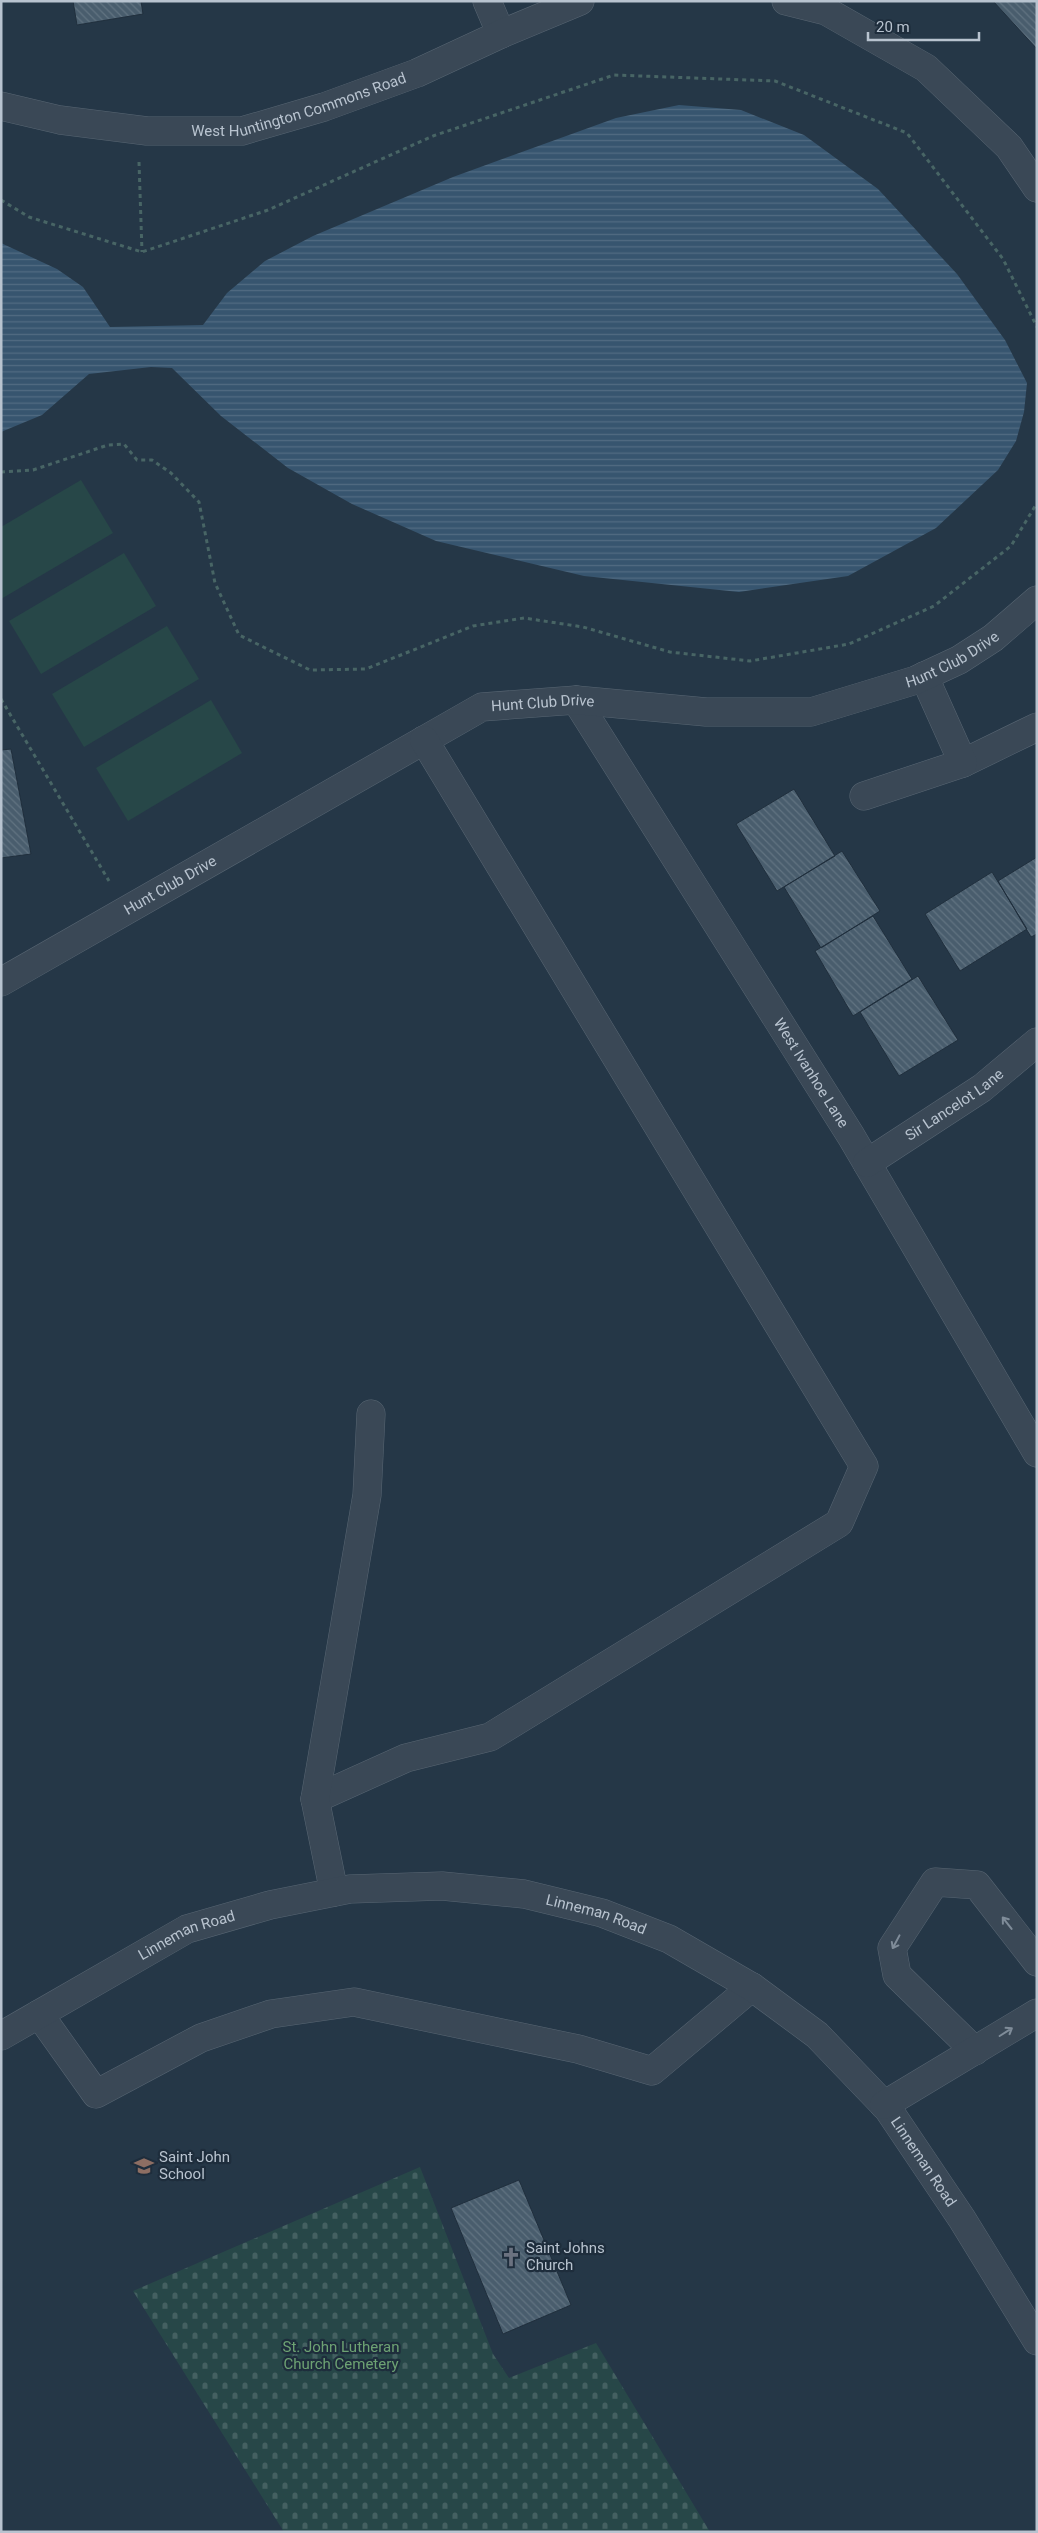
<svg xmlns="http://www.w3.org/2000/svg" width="1038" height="2533" viewBox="0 0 1038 2533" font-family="Roboto,sans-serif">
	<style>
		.cemetery { fill: url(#cemetery-stones) }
		.pitch { fill: #274748 }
		.water { fill: url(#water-rules) }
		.building { fill: url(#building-back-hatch); stroke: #202f3d }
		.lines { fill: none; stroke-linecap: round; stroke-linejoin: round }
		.minor-casing { stroke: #586673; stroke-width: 29 }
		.path { stroke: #486565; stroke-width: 3; stroke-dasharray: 4 4; stroke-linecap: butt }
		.minor { stroke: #3a4856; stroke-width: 28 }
		.oneway { stroke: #7f8c99 }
		.labels { text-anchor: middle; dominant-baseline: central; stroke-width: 4.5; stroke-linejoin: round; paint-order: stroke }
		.street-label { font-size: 15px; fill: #b8c3cf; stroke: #1e2d3c }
		.poi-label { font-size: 15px; fill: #b8c3cf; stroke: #1e2d3c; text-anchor: start }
		.park-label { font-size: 15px; fill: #6da273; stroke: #1e2d3c }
	</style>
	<defs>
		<pattern id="cemetery-stones" width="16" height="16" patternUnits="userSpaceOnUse" patternTransform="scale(1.25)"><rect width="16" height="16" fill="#274748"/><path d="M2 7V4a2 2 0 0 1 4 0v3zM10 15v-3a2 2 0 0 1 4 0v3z" fill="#446061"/></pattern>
		<pattern id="water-rules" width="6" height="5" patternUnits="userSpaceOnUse" patternTransform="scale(1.25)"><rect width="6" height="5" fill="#37556f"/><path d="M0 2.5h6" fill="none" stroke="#526c82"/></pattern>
		<pattern id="building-back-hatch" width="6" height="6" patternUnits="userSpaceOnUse" patternTransform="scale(1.25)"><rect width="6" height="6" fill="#495d6d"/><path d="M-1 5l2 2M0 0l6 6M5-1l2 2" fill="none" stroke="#617381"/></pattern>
	</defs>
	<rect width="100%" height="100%" fill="#253747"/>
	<path class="cemetery" d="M 420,2167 L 493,2354 L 509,2378 L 596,2343 L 710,2532 L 284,2532 L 133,2291 Z"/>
	<path class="pitch" d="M 81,480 L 113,533 L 1,599 L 1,527 Z
		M 124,553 L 156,606 L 41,674 L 9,621 Z
		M 167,626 L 199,679 L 84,747 L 52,694 Z
		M 211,700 L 242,753 L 128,821 L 96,768 Z"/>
	<path class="water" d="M 679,105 L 741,110 L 804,135 L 878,189 L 957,274 L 1005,340 L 1027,383 L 1024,412 L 1016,441 L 998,470 L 936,528 L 848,576 L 739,592 L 584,576 L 436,541 L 352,504 L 288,468 L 221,416 L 172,368 L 151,367 L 89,374 L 42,415 L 1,432 L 1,243 L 57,269 L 83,287 L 110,327 L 203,325 L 227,293 L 265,261 L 313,236 L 453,177 L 616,118 Z"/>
	<path class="building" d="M 73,1 L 141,1 L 143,14 L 77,25 Z
		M 993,1 L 1037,1 L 1037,49 Z
		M 11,749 L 31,854 L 1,858 L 1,750 Z
		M 794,789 L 835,856 L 777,891 L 736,824 Z
		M 842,851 L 880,911 L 821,948 L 784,887 Z
		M 1037,857 L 1037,934 L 1031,937 L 998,881 Z
		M 992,872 L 1027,929 L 960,971 L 925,914 Z
		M 873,916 L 912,979 L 853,1016 L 815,951 Z
		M 918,976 L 958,1040 L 899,1076 L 860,1012 Z
		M 519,2180 L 571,2305 L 503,2334 L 451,2208 Z"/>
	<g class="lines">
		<defs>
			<g id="minor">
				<path d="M 487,1 L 501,34"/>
				<path d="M 786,1 L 826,11 L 926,68 L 1009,147 L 1037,188"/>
				<path id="s1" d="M 1,106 L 60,120 L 147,131 L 242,131 L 324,107 L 417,73 L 501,34 L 580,1"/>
				<path id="s2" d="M 576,700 L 851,1136 L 1037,1453"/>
				<path d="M 963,763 L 1037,727"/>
				<path d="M 864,796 L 963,763 L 924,676"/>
				<path id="s3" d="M 1,982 L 482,707 L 576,700 L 706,712 L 811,712 L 916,680 L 959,660 L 993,638 L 1037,600"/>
				<path id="s4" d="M 867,1163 L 982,1088 L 1037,1042"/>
				<path d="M 315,1799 L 406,1758 L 490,1737 L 839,1523 L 864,1466 L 424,740"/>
				<path d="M 334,1892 L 315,1799 L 367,1495 L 371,1414"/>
				<path d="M 39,2014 L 96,2094 L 201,2038 L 271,2014 L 354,2002 L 578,2049 L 652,2071 L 752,1987"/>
				<path id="s5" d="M 1,2036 L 187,1929 L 270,1905 L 350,1889 L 442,1886 L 524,1894 L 602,1913 L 669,1939 L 752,1987 L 817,2035 L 888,2109 L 962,2219 L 1037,2341"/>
				<path d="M 975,2051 L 897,1975 L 892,1948 L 935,1882 L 977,1885 L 1037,1962"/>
				<path d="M 884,2105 L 1037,2013"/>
			</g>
		</defs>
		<use href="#minor" class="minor-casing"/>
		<path class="path" d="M 139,162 L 142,252
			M 1,200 L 29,217 L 142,252 L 268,210 L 433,136 L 614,75 L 775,81 L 907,133 L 1003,259 L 1037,327
			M 1,472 L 33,470 L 108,445 L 124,444 L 137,460 L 152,460 L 171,473 L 199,502 L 215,583 L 239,635 L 310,670 L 366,669 L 473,626 L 524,618 L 583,627 L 670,652 L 750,661 L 849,644 L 934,606 L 1011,546 L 1037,503
			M 1,699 L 109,881"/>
		<use href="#minor" class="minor"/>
	</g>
	<defs><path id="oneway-shaft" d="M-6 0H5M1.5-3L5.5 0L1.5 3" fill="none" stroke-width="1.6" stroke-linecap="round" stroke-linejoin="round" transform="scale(1.25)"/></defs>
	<g class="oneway">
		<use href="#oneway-shaft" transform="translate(1007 1923) rotate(-128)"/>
		<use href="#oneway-shaft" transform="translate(896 1942) rotate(118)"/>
		<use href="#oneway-shaft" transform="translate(1006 2032) rotate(-32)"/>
	</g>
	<defs>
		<symbol id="school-bare" viewBox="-9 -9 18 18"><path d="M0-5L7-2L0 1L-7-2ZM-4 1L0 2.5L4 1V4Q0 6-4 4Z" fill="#8d6e63" stroke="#1e2d3c" stroke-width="2.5" paint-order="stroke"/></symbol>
		<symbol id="church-bare" viewBox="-9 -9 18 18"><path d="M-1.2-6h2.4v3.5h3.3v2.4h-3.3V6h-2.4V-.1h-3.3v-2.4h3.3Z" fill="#6b7280" stroke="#1e2d3c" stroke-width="2.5" paint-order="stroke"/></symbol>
	</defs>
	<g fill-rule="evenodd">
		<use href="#school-bare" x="130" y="2152" width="28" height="28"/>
		<use href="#church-bare" x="497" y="2243" width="28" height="28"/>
	</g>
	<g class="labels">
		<g class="street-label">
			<text stroke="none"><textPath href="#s1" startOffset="304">West Huntington Commons Road</textPath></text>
			<text stroke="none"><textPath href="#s3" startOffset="1035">Hunt Club Drive</textPath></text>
			<text stroke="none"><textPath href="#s3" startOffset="615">Hunt Club Drive</textPath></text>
			<text stroke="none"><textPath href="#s3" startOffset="195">Hunt Club Drive</textPath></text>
			<text stroke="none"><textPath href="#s2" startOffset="441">West Ivanhoe Lane</textPath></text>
			<text stroke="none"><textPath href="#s4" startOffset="105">Sir Lancelot Lane</textPath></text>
			<text stroke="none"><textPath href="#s5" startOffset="632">Linneman Road</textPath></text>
			<text stroke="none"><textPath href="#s5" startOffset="212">Linneman Road</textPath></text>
			<text stroke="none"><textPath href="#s5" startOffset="1052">Linneman Road</textPath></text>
		</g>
		<g class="poi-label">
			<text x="159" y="2157">Saint John<tspan x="159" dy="17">School</tspan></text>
			<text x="526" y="2248">Saint Johns<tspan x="526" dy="17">Church</tspan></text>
		</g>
		<g class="park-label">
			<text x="341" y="2347">St. John Lutheran<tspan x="341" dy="17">Church Cemetery</tspan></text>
		</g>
	</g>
	<rect width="1038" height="2533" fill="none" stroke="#b8c3cf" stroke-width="5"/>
	<path d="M868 32v8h111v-8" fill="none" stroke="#b8c3cf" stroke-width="2.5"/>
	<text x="876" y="32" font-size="15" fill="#b8c3cf" stroke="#1e2d3c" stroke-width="4" paint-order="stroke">20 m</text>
</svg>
